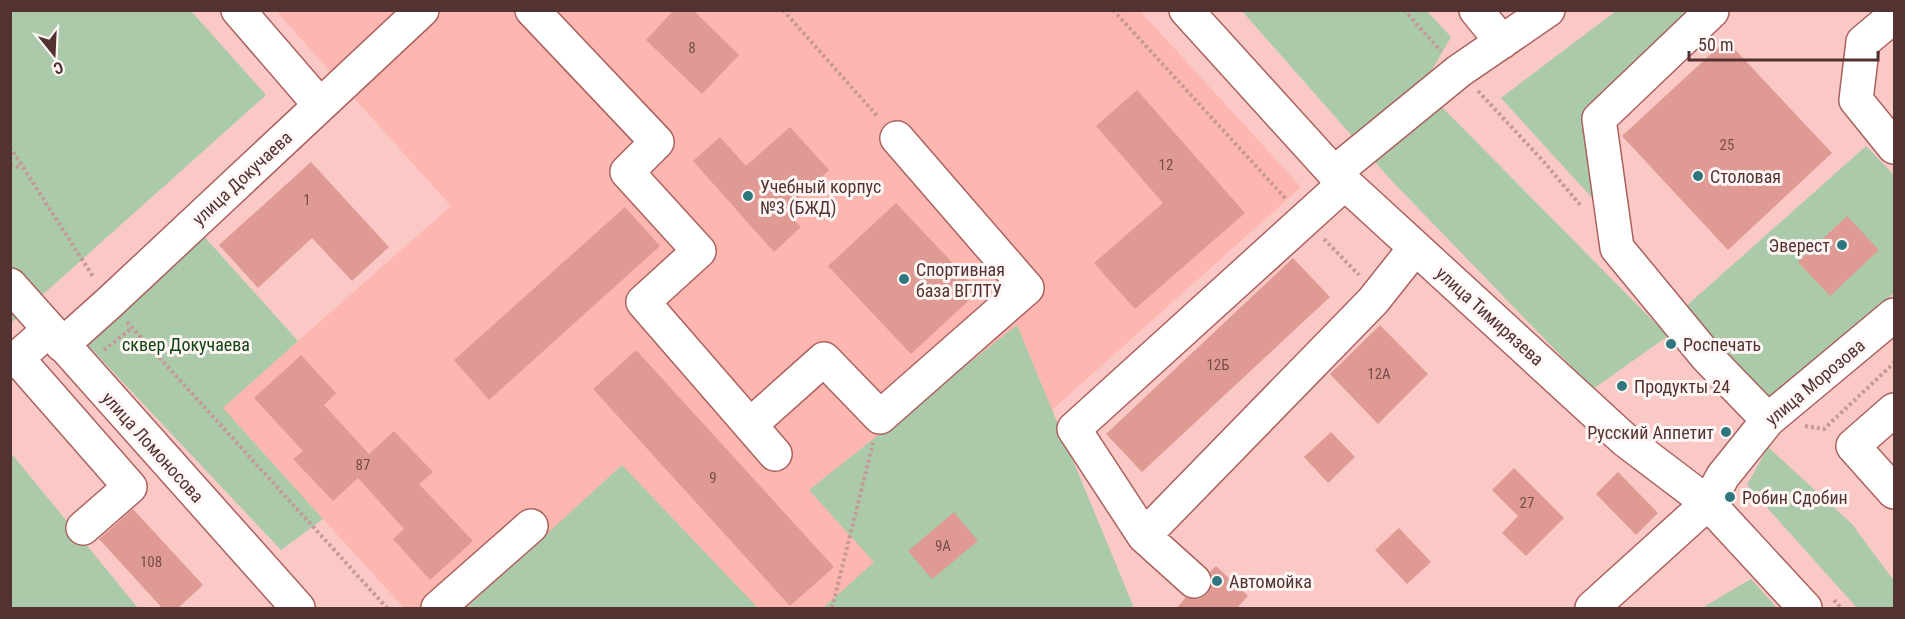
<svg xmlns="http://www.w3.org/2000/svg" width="1905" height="619" viewBox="0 0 1905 619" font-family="'Roboto Condensed',sans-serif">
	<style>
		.built { fill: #fdb6b0 }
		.green { fill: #aacaa9 }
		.building { fill: #e09a94 }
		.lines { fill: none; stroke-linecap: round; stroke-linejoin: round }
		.minor-casing { stroke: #aa625e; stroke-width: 36 }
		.major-casing { stroke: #aa625e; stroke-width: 36 }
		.path { stroke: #c59996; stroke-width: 4; stroke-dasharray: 3 3; stroke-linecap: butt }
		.minor { stroke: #fff; stroke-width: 33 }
		.major { stroke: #fff; stroke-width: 33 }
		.poi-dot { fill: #2e777e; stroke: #fef6f5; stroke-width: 2 }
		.labels { text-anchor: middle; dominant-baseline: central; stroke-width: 6; stroke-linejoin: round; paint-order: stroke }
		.number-label { font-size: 15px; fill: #764d4a }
		.poi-label { font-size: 18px; fill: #533331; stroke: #fef6f5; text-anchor: start }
		.street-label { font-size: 18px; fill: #533331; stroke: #fef6f5 }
		.park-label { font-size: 18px; fill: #114314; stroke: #fef6f5 }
	</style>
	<rect width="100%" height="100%" fill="#fac9c5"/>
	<path class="built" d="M 276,11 L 1140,11 L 1301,187 L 831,608 L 404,608 L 222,408 L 451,206 Z"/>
	<path class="green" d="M 11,11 L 191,11 L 266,95 L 11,323 Z
		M 1242,11 L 1427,11 L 1451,37 L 1422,87 L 1668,336 L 1593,389 L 1390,179 Z
		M 1616,11 L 1699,11 L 1593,106 L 1604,211 L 1501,98 Z
		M 1866,146 L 1894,175 L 1894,293 L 1768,400 L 1683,309 Z
		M 201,233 L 298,341 L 223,408 L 323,519 L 281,550 L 83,340 Z
		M 1017,325 L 1134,608 L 823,608 L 874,562 L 809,490 Z
		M 1768,447 L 1852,524 L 1894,581 L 1894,608 L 1857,608 L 1747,485 Z
		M 11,453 L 138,608 L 11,608 Z
		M 622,465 L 758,608 L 466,608 Z
		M 1751,579 L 1777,608 L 1707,608 L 1705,606 Z"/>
	<path class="building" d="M 674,10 L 693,10 L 739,55 L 702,94 L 646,40 Z
		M 1726,40 L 1832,153 L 1728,250 L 1622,136 Z
		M 1137,90 L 1245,213 L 1135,309 L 1094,263 L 1163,203 L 1096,126 Z
		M 790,127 L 829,170 L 785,210 L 801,227 L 774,252 L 693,161 L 720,137 L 746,166 Z
		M 311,162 L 389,247 L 352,281 L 312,238 L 258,288 L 219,245 Z
		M 896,203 L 979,291 L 911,354 L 828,266 Z
		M 625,207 L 660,246 L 489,400 L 454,360 Z
		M 1847,216 L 1879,250 L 1830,296 L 1798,262 Z
		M 1293,258 L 1330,297 L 1142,472 L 1106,434 Z
		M 1380,325 L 1428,374 L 1378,424 L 1330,374 Z
		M 636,350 L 834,567 L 790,606 L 593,389 Z
		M 301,355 L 336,393 L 324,405 L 369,454 L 394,431 L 433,472 L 419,484 L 473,541 L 430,580 L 393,539 L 404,529 L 358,478 L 333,501 L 293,459 L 303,451 L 254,398 Z
		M 1331,432 L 1355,457 L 1328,483 L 1304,457 Z
		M 1514,468 L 1564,518 L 1526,556 L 1502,533 L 1518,516 L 1492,490 Z
		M 1618,472 L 1658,513 L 1636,535 L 1596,494 Z
		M 133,509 L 203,585 L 177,609 L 163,609 L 99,539 Z
		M 954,512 L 978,541 L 932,579 L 908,551 Z
		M 1399,528 L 1431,562 L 1407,584 L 1375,550 Z
		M 1216,566 L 1248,596 L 1236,609 L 1176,609 L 1186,597 L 1199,599 L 1207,594 L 1212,584 L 1210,572 Z"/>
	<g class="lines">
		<defs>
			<path id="minor" d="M 238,10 L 320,105
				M 532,10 L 657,142 L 627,172 L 699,251 L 643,302 L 775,454
				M 1476,10 L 1502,42
				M 1712,11 L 1599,119 L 1617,248 L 1707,357 L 1768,420
				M 1894,16 L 1863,42 L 1856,100 L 1894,147
				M 1334,173 L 1459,71 L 1548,10
				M 49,330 L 17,358 L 130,487 L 83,528
				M 62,345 L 109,303 L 422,10
				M 1894,410 L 1853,446 L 1894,492
				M 750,425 L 824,359 L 880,417 L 1027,288 L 897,138
				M 1144,536 L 1074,429 L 1345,183
				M 1194,581 L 1144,536 L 1373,301 L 1415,248
				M 438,608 L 531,526
				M 1592,608 L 1708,503 L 1723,476 L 1768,420 L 1894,315"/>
			<path id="major" d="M 1186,10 L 1334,173 L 1625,440 L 1708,503 L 1805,608
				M 10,285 L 298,608"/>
		</defs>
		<use href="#minor" class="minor-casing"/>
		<use href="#major" class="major-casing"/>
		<path class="path" d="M 783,10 L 878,117
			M 1113,10 L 1287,200
			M 1404,10 L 1441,51
			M 1478,91 L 1544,162 L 1581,206
			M 10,147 L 94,278
			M 10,165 L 21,168
			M 1324,239 L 1359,275
			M 127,322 L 387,608
			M 104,350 L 132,328
			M 1805,426 L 1824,429 L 1894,363
			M 1834,600 L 1841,608
			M 832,608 L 873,443"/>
		<use href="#minor" class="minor"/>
		<use href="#major" class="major"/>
	</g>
	<g class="poi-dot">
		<circle cx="1698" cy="176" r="6"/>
		<circle cx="748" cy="196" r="6"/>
		<circle cx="1842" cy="245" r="6"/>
		<circle cx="904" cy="279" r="6"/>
		<circle cx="1671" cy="344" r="6"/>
		<circle cx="1622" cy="386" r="6"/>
		<circle cx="1726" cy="432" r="6"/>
		<circle cx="1730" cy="497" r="6"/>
		<circle cx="1217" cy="581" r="6"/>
	</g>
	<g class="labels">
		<g class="number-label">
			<text x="692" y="48">8</text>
			<text x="1727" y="145">25</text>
			<text x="1166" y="165">12</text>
			<text x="307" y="200">1</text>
			<text x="1218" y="365">12Б</text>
			<text x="1379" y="374">12А</text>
			<text x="363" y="465">87</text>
			<text x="713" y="478">9</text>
			<text x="1527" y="503">27</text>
			<text x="943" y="546">9А</text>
			<text x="151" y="562">108</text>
		</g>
		<g class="poi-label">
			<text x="1710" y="176">Столовая</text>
			<text x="760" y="186">Учебный корпус<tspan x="760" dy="21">№3 (БЖД)</tspan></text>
			<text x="1830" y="245" text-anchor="end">Эверест</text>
			<text x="916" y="269">Спортивная<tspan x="916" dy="21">база ВГЛТУ</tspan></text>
			<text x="1683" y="344">Роспечать</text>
			<text x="1634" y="386">Продукты 24</text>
			<text x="1714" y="432" text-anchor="end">Русский Аппетит</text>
			<text x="1742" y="497">Робин Сдобин</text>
			<text x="1229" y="581">Автомойка</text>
		</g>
		<g class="street-label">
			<text transform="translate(242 178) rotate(-43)">улица Докучаева</text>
			<text transform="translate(1490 316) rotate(42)">улица Тимирязева</text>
			<text transform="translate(1815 382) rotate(-40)">улица Морозова</text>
			<text transform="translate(153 447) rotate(48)">улица Ломоносова</text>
		</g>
		<g class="park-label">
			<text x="186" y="344">сквер Докучаева</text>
		</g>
	</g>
	<rect width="1905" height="619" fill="none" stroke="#533331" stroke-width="24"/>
	<g transform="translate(54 54) rotate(162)" stroke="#fef6f5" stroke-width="4.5" paint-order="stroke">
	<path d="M0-4.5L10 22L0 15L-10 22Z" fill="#533331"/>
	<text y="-9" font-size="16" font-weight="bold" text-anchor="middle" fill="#533331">С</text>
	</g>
	<path d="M1689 51v9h189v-9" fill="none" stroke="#533331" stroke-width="3"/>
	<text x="1698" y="51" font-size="18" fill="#533331" stroke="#fef6f5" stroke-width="4.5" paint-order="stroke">50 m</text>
</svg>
